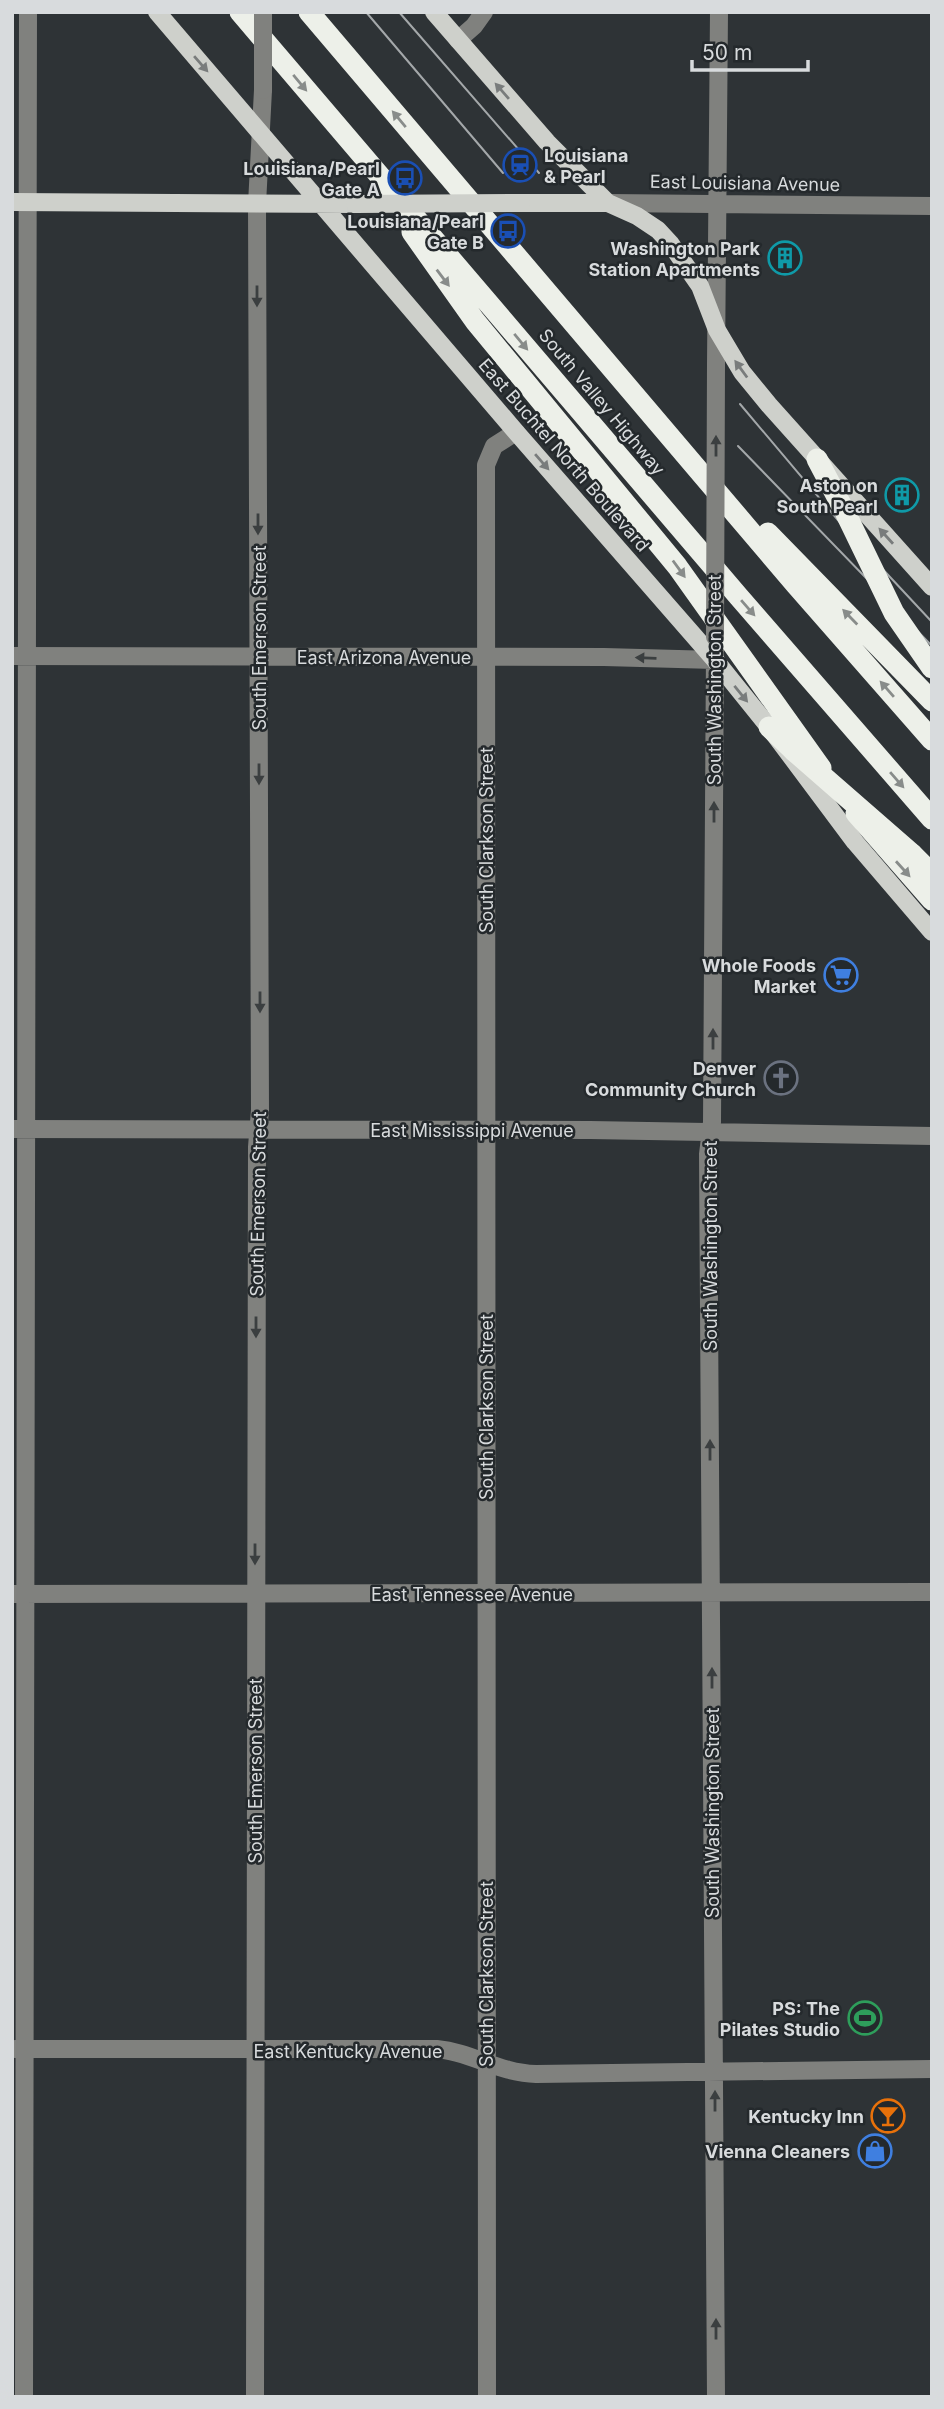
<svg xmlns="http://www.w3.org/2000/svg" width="944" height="2409" viewBox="0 0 944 2409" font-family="Inter,sans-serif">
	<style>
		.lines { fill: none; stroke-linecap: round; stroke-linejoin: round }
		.minor { stroke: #80817e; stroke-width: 18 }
		.major { stroke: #ced0cb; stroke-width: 18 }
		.highway { stroke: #edf0e9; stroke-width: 21 }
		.tram { stroke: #a4a8aa; stroke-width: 2 }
		.minor-bridge { stroke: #80817e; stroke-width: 18 }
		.major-bridge { stroke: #ced0cb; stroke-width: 18 }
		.highway-bridge { stroke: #edf0e9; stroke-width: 21 }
		.oneway { fill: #797c7c }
		.oneway2 { fill: #888c8a }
		.oneway3 { fill: #3b3f40 }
		.labels { text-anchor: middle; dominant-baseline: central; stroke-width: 5; stroke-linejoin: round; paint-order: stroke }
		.poi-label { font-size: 18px; font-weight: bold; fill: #d8dbdd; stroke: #24292c; text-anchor: end }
		.street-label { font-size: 18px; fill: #d8dbdd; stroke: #24292c }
	</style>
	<rect width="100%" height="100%" fill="#2e3336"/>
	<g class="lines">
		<path class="minor" d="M 458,40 L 474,26 L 484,12
			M 608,203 L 932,206
			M 716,364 L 719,12
			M 715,651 L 712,1122 L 708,1154 L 716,2397
			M 12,656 L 604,657 L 715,660
			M 12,1129 L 590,1130 L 932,1136
			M 12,1594 L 932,1592
			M 15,2049 L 437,2049 C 472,2052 498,2073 536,2074 L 932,2069
			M 24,2397 L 28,12
			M 255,2397 C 257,1980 255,1563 257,1147 L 260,1110 L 257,204 L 263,90
			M 487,2397 L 486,465 L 494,446 L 516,432"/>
		<path class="major" d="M 157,12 L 516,432 L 715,660 L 769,727 L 855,842 L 932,932
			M 434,12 L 547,142 L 608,203 L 637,216 L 658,230 L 670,243 L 700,286 L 717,330 L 742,372 L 769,405 L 932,587
			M 12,202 L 355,204
			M 521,203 L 608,203"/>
		<path class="highway" d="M 240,12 L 739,597 L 932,819
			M 309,12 L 796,585 L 932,740
			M 412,232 L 475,321 L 677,566 L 821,768
			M 817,459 L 846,514
			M 768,533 L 932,701
			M 769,727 L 794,751
			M 856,813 L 932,900
			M 912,854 L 932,874"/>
		<path class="tram" d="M 366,12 L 503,173
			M 399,12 L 539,173
			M 740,404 L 848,532 L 932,622
			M 738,446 L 932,646"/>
		<path class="minor-bridge" d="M 263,90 L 263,12
			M 715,637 L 716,364"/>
		<path class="major-bridge" d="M 355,204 L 521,203"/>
		<path class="highway-bridge" d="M 846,514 L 894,613 L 932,668
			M 794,751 L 912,854"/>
	</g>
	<defs><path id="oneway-solid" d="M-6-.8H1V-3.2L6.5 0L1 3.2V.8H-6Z" transform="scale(1.75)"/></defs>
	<g class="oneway">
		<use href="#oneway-solid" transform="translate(201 64) rotate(49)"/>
		<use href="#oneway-solid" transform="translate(502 91) rotate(-131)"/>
		<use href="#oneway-solid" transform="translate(741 369) rotate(-126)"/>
		<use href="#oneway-solid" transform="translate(542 462) rotate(49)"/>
		<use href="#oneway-solid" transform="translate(886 536) rotate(-132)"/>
		<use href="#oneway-solid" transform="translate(741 694) rotate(51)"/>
	</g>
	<g class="oneway2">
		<use href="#oneway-solid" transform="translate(300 83) rotate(50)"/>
		<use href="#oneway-solid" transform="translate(399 119) rotate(-130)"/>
		<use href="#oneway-solid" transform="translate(443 278) rotate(53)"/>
		<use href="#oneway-solid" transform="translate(521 342) rotate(50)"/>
		<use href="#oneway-solid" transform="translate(679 569) rotate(54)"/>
		<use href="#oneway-solid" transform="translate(748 608) rotate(49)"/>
		<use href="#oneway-solid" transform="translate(850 617) rotate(-134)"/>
		<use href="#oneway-solid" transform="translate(887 689) rotate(-131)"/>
		<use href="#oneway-solid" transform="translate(897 780) rotate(49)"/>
		<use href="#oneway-solid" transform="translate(903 869) rotate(48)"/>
	</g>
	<g class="oneway3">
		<use href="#oneway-solid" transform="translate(257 296) rotate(90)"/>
		<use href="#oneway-solid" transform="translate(716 446) rotate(-90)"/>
		<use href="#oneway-solid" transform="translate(258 524) rotate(90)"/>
		<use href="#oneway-solid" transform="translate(646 658) rotate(-178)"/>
		<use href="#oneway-solid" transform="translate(259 774) rotate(90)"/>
		<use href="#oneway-solid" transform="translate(714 812) rotate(-90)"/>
		<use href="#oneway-solid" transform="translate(260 1002) rotate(90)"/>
		<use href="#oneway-solid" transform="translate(713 1039) rotate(-90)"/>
		<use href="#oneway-solid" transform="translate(256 1327) rotate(90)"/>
		<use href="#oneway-solid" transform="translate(710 1450) rotate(-90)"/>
		<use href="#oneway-solid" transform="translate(255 1554) rotate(90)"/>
		<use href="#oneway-solid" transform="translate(712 1678) rotate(-90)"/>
		<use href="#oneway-solid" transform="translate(715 2101) rotate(-90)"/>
		<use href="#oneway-solid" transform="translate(716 2329) rotate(-90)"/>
	</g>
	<defs>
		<symbol id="station-ring" viewBox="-11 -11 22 22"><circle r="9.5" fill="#24292c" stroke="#1a4fb4" stroke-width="1.5"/><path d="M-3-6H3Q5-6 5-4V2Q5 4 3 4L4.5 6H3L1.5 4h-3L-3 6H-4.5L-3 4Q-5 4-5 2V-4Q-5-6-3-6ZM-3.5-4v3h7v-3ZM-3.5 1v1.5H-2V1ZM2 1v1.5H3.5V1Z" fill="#1a4fb4"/></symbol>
		<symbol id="bus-ring" viewBox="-11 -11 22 22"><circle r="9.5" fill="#24292c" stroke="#1a4fb4" stroke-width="1.5"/><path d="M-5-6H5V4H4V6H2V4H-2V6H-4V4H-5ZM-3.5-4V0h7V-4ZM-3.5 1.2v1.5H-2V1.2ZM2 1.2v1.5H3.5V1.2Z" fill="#1a4fb4"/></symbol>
		<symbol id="building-ring" viewBox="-11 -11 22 22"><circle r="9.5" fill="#24292c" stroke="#0f9aa8" stroke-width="1.5"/><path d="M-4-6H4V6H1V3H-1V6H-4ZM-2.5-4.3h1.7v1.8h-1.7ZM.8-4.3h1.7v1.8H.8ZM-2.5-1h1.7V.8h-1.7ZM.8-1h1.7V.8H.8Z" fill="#0f9aa8"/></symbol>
		<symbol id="supermarket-ring" viewBox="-11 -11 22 22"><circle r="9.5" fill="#24292c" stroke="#3f7fe0" stroke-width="1.5"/><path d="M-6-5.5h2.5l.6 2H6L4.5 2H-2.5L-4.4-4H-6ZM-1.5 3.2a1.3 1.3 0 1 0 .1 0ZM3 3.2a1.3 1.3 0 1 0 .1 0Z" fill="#3f7fe0"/></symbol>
		<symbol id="church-ring" viewBox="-11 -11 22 22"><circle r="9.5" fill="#24292c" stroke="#6b7280" stroke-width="1.5"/><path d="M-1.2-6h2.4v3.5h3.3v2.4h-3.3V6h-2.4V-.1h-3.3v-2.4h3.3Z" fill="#6b7280"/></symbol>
		<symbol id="stadium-ring" viewBox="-11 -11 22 22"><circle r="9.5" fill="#24292c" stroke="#2e9e5b" stroke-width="1.5"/><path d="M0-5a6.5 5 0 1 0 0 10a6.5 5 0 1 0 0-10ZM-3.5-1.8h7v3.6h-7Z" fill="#2e9e5b"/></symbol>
		<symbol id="bar-ring" viewBox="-11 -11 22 22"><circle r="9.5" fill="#24292c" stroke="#e8710a" stroke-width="1.5"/><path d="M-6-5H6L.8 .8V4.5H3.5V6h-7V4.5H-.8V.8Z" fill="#e8710a"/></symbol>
		<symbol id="shop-ring" viewBox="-11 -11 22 22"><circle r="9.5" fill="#24292c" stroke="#3f7fe0" stroke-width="1.5"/><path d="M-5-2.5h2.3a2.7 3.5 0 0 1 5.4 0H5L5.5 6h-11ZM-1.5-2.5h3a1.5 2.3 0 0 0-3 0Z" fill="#3f7fe0"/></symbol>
	</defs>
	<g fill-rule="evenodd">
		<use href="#station-ring" x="501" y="146" width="38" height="38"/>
		<use href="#bus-ring" x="386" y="159" width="38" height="38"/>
		<use href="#bus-ring" x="489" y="212" width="38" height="38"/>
		<use href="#building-ring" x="766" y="239" width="38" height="38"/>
		<use href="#building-ring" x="883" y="476" width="38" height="38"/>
		<use href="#supermarket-ring" x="822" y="956" width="38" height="38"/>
		<use href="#church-ring" x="762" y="1059" width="38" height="38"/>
		<use href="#stadium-ring" x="846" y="1999" width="38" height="38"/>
		<use href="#bar-ring" x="869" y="2097" width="38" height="38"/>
		<use href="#shop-ring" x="856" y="2132" width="38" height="38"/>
	</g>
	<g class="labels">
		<g class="poi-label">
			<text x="544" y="155" text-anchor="start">Louisiana<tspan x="544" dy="21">&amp; Pearl</tspan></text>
			<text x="380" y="168">Louisiana/Pearl<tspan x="380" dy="21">Gate A</tspan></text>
			<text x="484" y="221">Louisiana/Pearl<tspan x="484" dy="21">Gate B</tspan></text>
			<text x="760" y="248">Washington Park<tspan x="760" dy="21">Station Apartments</tspan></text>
			<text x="878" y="485">Aston on<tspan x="878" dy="21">South Pearl</tspan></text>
			<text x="816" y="965">Whole Foods<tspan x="816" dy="21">Market</tspan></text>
			<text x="756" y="1068">Denver<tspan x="756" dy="21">Community Church</tspan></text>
			<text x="840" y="2008">PS: The<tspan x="840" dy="21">Pilates Studio</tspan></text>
			<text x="864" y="2116">Kentucky Inn</text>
			<text x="850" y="2151">Vienna Cleaners</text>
		</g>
		<g class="street-label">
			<text transform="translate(745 183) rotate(1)">East Louisiana Avenue</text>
			<text transform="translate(602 402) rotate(50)">South Valley Highway</text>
			<text transform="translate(564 455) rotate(49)">East Buchtel North Boulevard</text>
			<text transform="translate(259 638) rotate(-90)">South Emerson Street</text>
			<text x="384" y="657">East Arizona Avenue</text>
			<text transform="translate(714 680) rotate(-90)">South Washington Street</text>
			<text transform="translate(486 840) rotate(-90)">South Clarkson Street</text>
			<text x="472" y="1130">East Mississippi Avenue</text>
			<text transform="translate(258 1204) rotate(-89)">South Emerson Street</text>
			<text transform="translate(710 1246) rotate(-90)">South Washington Street</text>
			<text transform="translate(486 1407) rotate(-90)">South Clarkson Street</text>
			<text x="472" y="1594">East Tennessee Avenue</text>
			<text transform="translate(255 1771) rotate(-90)">South Emerson Street</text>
			<text transform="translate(712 1813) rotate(-90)">South Washington Street</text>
			<text transform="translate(486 1974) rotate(-90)">South Clarkson Street</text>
			<text x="348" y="2051">East Kentucky Avenue</text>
		</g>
	</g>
	<rect width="944" height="2409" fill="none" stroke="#d8dbdd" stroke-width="28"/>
	<path d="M692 60v10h116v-10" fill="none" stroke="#d8dbdd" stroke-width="3.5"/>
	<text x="702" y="60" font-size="21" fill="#d8dbdd" stroke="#24292c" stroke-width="5" paint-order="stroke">50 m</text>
</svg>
